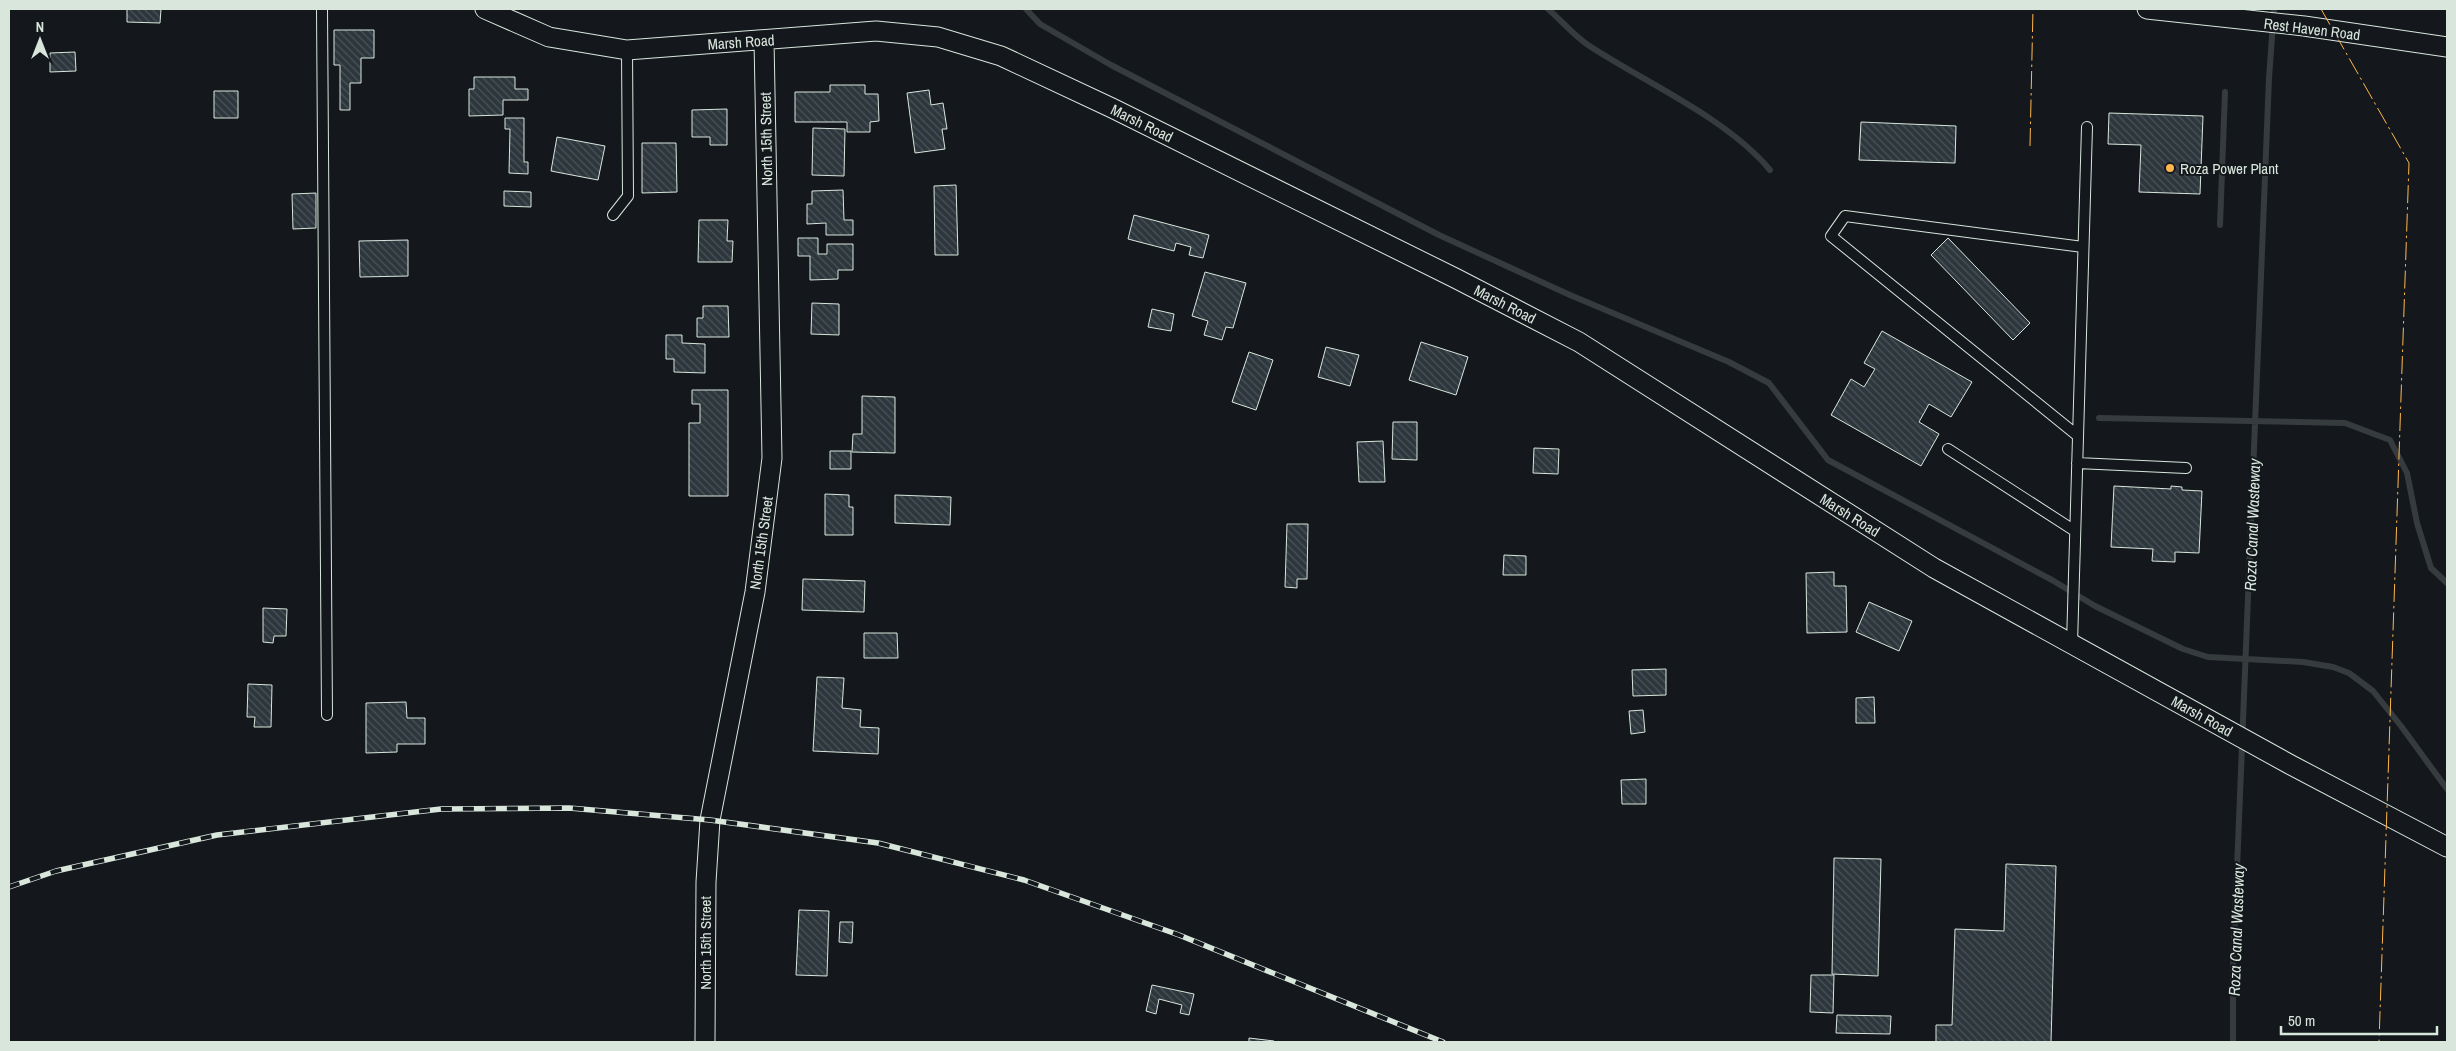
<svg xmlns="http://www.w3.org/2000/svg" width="2456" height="1051" viewBox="0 0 2456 1051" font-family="'Archivo Narrow',sans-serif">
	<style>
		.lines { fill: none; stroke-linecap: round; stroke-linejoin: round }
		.stream { stroke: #363b3e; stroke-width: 6 }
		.building { fill: url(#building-back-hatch); stroke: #d8e6dc }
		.service-casing { stroke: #d8e6dc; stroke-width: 12 }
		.minor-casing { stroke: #d8e6dc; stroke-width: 21 }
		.service { stroke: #14181c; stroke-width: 10 }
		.minor { stroke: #14181c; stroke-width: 19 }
		.rail-casing { stroke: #d8e6dc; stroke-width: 5.5 }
		.rail { stroke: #14181c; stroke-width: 4; stroke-dasharray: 11; stroke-linecap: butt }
		.power { stroke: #ffb74d; stroke-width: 1; stroke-dasharray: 18 4 2.5 4; stroke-linecap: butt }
		.poi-dot { fill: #ffb74d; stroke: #14181c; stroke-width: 2 }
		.labels { text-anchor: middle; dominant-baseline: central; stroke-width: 4; stroke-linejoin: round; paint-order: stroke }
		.street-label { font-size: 15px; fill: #d8e6dc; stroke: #14181c }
		.poi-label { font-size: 15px; fill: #d8e6dc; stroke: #14181c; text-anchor: start }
		.water-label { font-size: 16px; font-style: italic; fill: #d8e6dc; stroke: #14181c }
	</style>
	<defs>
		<pattern id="building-back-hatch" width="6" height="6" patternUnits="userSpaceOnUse" patternTransform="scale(1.25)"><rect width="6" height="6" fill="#2c363c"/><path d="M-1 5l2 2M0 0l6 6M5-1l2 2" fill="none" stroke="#4a5358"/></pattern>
	</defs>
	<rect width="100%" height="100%" fill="#14181c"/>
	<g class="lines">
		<path class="stream" d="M 1026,9 L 1040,24 L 1111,65 L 1439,235 L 1570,295 L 1729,362 L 1769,383 L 1828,460 L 2052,580 L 2095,606 L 2183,649 L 2208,657 L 2303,662 L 2333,667 L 2349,673 L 2373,691 L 2401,726 L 2447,789
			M 1548,9 C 1561,20 1573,35 1588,45 C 1644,82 1727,118 1770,170
			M 2220,225 L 2225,92
			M 2099,418 L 2345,423 L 2390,440 L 2407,473 L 2417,523 L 2431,568 L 2447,583
			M 2233,1042 L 2233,968 L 2269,78 L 2274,9"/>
	</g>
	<path class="building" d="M 127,9 L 161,9 L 160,23 L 127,22 Z
		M 334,30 L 374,30 L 374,58 L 361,58 L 361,83 L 350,83 L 350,110 L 340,110 L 340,65 L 334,65 Z
		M 75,52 L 76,71 L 50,72 L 50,53 Z
		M 474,77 L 515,77 L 515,89 L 528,89 L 528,100 L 503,100 L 503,115 L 469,116 L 469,89 L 474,89 Z
		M 830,85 L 865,85 L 865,94 L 878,94 L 879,121 L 870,122 L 870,132 L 847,132 L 847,122 L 795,122 L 795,92 L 830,92 Z
		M 929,90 L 931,105 L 943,103 L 947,129 L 942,129 L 945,149 L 915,153 L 907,93 Z
		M 214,91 L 238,91 L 238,118 L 214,118 Z
		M 727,109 L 727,145 L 710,145 L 710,137 L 692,137 L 692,110 Z
		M 2109,113 L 2203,116 L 2200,194 L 2139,192 L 2141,145 L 2108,144 Z
		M 505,118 L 524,118 L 524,162 L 528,162 L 528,174 L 509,173 L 510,129 L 505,129 Z
		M 1861,122 L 1956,126 L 1955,163 L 1859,160 Z
		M 813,128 L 845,129 L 844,176 L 812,175 Z
		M 557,137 L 605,146 L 598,180 L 551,171 Z
		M 642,143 L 676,143 L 677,192 L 642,193 Z
		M 956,185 L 958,255 L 935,255 L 934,186 Z
		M 843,190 L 844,220 L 853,220 L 853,235 L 826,235 L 826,223 L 807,224 L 807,204 L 812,204 L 812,191 Z
		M 504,191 L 531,192 L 531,207 L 504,206 Z
		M 316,193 L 316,228 L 293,229 L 292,194 Z
		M 1134,215 L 1209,235 L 1203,258 L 1189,255 L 1191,247 L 1176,243 L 1174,251 L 1128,239 Z
		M 699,220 L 728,220 L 727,241 L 733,241 L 732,262 L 698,262 Z
		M 798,238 L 818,238 L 818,254 L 827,254 L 827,244 L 853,244 L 853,270 L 838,270 L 838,279 L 810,280 L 810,256 L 798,256 Z
		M 1948,238 L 2030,323 L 2013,340 L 1931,255 Z
		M 408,240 L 408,276 L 360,277 L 359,241 Z
		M 1205,272 L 1246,283 L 1233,328 L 1226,327 L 1222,340 L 1204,335 L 1208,321 L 1192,316 Z
		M 812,303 L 839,304 L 839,335 L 811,334 Z
		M 703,306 L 728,306 L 729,337 L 697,337 L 697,318 L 703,318 Z
		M 1152,309 L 1174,314 L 1171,331 L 1148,327 Z
		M 1882,331 L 1972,382 L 1951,417 L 1929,404 L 1919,422 L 1939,434 L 1921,466 L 1831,415 L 1851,379 L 1864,387 L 1875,369 L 1864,363 Z
		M 666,335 L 682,335 L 682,343 L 705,344 L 705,373 L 674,372 L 674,359 L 666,359 Z
		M 1421,342 L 1468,357 L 1456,395 L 1409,380 Z
		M 1326,347 L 1359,355 L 1350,386 L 1318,377 Z
		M 1249,352 L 1273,360 L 1256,410 L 1232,402 Z
		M 692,390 L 728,390 L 728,496 L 689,496 L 689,423 L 700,423 L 700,404 L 692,404 Z
		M 862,396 L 895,397 L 895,453 L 852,452 L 853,434 L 862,434 Z
		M 1393,422 L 1417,422 L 1417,460 L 1392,459 Z
		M 1383,441 L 1385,482 L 1359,482 L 1357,442 Z
		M 1534,448 L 1559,449 L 1558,474 L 1533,473 Z
		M 830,451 L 851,451 L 851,469 L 830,469 Z
		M 2114,486 L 2171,489 L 2171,486 L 2182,487 L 2182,490 L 2202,491 L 2199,553 L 2175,552 L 2175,562 L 2152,561 L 2153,549 L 2111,547 Z
		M 825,494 L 849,495 L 849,507 L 853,507 L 853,535 L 825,535 Z
		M 895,495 L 951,497 L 950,525 L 895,523 Z
		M 1287,524 L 1308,524 L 1307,579 L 1297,579 L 1297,588 L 1285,587 Z
		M 1504,555 L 1526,556 L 1526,575 L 1503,575 Z
		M 1834,572 L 1834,586 L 1846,586 L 1847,632 L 1807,633 L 1806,573 Z
		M 803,579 L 865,581 L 864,612 L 802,610 Z
		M 1869,602 L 1912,621 L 1899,651 L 1856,632 Z
		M 263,608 L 287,609 L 286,636 L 274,636 L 273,643 L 263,642 Z
		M 864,633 L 897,633 L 898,658 L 864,658 Z
		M 1666,669 L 1666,695 L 1633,696 L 1632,670 Z
		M 817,677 L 844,678 L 842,708 L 861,710 L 860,727 L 879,728 L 878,754 L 813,751 Z
		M 248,684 L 272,685 L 271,727 L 254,727 L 255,717 L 247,717 Z
		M 1874,697 L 1875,723 L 1856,723 L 1856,698 Z
		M 406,702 L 407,718 L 425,718 L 425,744 L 397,744 L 397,752 L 366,753 L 366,703 Z
		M 1643,710 L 1645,732 L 1631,734 L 1629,711 Z
		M 1646,779 L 1646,804 L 1622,804 L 1621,780 Z
		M 1834,858 L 1881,859 L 1878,976 L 1832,974 Z
		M 2006,864 L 2056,866 L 2051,1042 L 1936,1042 L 1936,1025 L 1952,1025 L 1955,929 L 2004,931 Z
		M 799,910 L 829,911 L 827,976 L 796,975 Z
		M 840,922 L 853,922 L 852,943 L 839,942 Z
		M 1811,975 L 1834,975 L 1833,1013 L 1810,1012 Z
		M 1152,985 L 1194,994 L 1189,1015 L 1180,1013 L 1182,1005 L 1159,999 L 1156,1014 L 1146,1011 Z
		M 1837,1015 L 1891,1016 L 1890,1034 L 1836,1033 Z
		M 1249,1038 L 1274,1041 L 1274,1042 L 1249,1042 Z"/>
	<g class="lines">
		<defs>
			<path id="service" d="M 322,9 L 327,715
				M 613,215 L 628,196 L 627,50
				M 2078,436 L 1831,236 L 1845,216 L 2083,247
				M 1948,449 L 2075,531
				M 2077,463 L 2186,468
				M 2072,644 L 2087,127"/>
			<path id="minor" d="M 485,9 L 549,37 L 627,50 L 876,31 L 938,37 L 1001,56 L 1112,108 L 1455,278 L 1579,342 L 1934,568 L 2291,765 L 2447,847
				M 2147,9 L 2304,26 L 2447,47
				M 705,1042 L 706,882 L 710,820 L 755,592 L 772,458 L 764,40"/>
		</defs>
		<use href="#service" class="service-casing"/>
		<use href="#minor" class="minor-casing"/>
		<use href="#service" class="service"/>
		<use href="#minor" class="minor"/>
		<defs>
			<path id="rail" d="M 9,887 L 56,871 L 217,835 L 441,809 L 569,808 L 710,820 L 878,843 L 1024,880 L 1179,935 L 1443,1042"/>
		</defs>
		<use href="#rail" class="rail-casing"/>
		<use href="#rail" class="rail"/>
		<path class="power" d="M 2321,9 L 2409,163 L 2379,1042
			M 2030,146 L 2033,9"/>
	</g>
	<circle class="poi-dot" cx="2170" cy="168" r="5"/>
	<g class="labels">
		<g class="street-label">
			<text transform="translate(2312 29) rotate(7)">Rest Haven Road</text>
			<text transform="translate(741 42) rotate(-4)">Marsh Road</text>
			<text transform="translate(1142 123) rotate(26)">Marsh Road</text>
			<text transform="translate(766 139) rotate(-91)">North 15th Street</text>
			<text transform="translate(1505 304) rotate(27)">Marsh Road</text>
			<text transform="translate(1850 515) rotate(32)">Marsh Road</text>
			<text transform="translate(761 543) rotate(-82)">North 15th Street</text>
			<text transform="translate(2202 716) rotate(29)">Marsh Road</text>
			<text transform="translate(705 943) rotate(-90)">North 15th Street</text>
		</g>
		<g class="poi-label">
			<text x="2180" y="168">Roza Power Plant</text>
		</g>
		<g class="water-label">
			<text transform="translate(2252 525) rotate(-88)">Roza Canal Wasteway</text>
			<text transform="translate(2236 930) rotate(-88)">Roza Canal Wasteway</text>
		</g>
	</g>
	<rect width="2456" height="1051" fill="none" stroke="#d8e6dc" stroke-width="20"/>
	<g transform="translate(40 40)" stroke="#14181c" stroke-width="4" paint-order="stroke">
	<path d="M0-4L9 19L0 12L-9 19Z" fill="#d8e6dc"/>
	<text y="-8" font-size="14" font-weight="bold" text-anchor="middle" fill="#d8e6dc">N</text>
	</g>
	<path d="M2281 1026v8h156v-8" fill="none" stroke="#d8e6dc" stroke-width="2.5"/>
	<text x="2288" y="1026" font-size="15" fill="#d8e6dc" stroke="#14181c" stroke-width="4" paint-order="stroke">50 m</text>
</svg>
